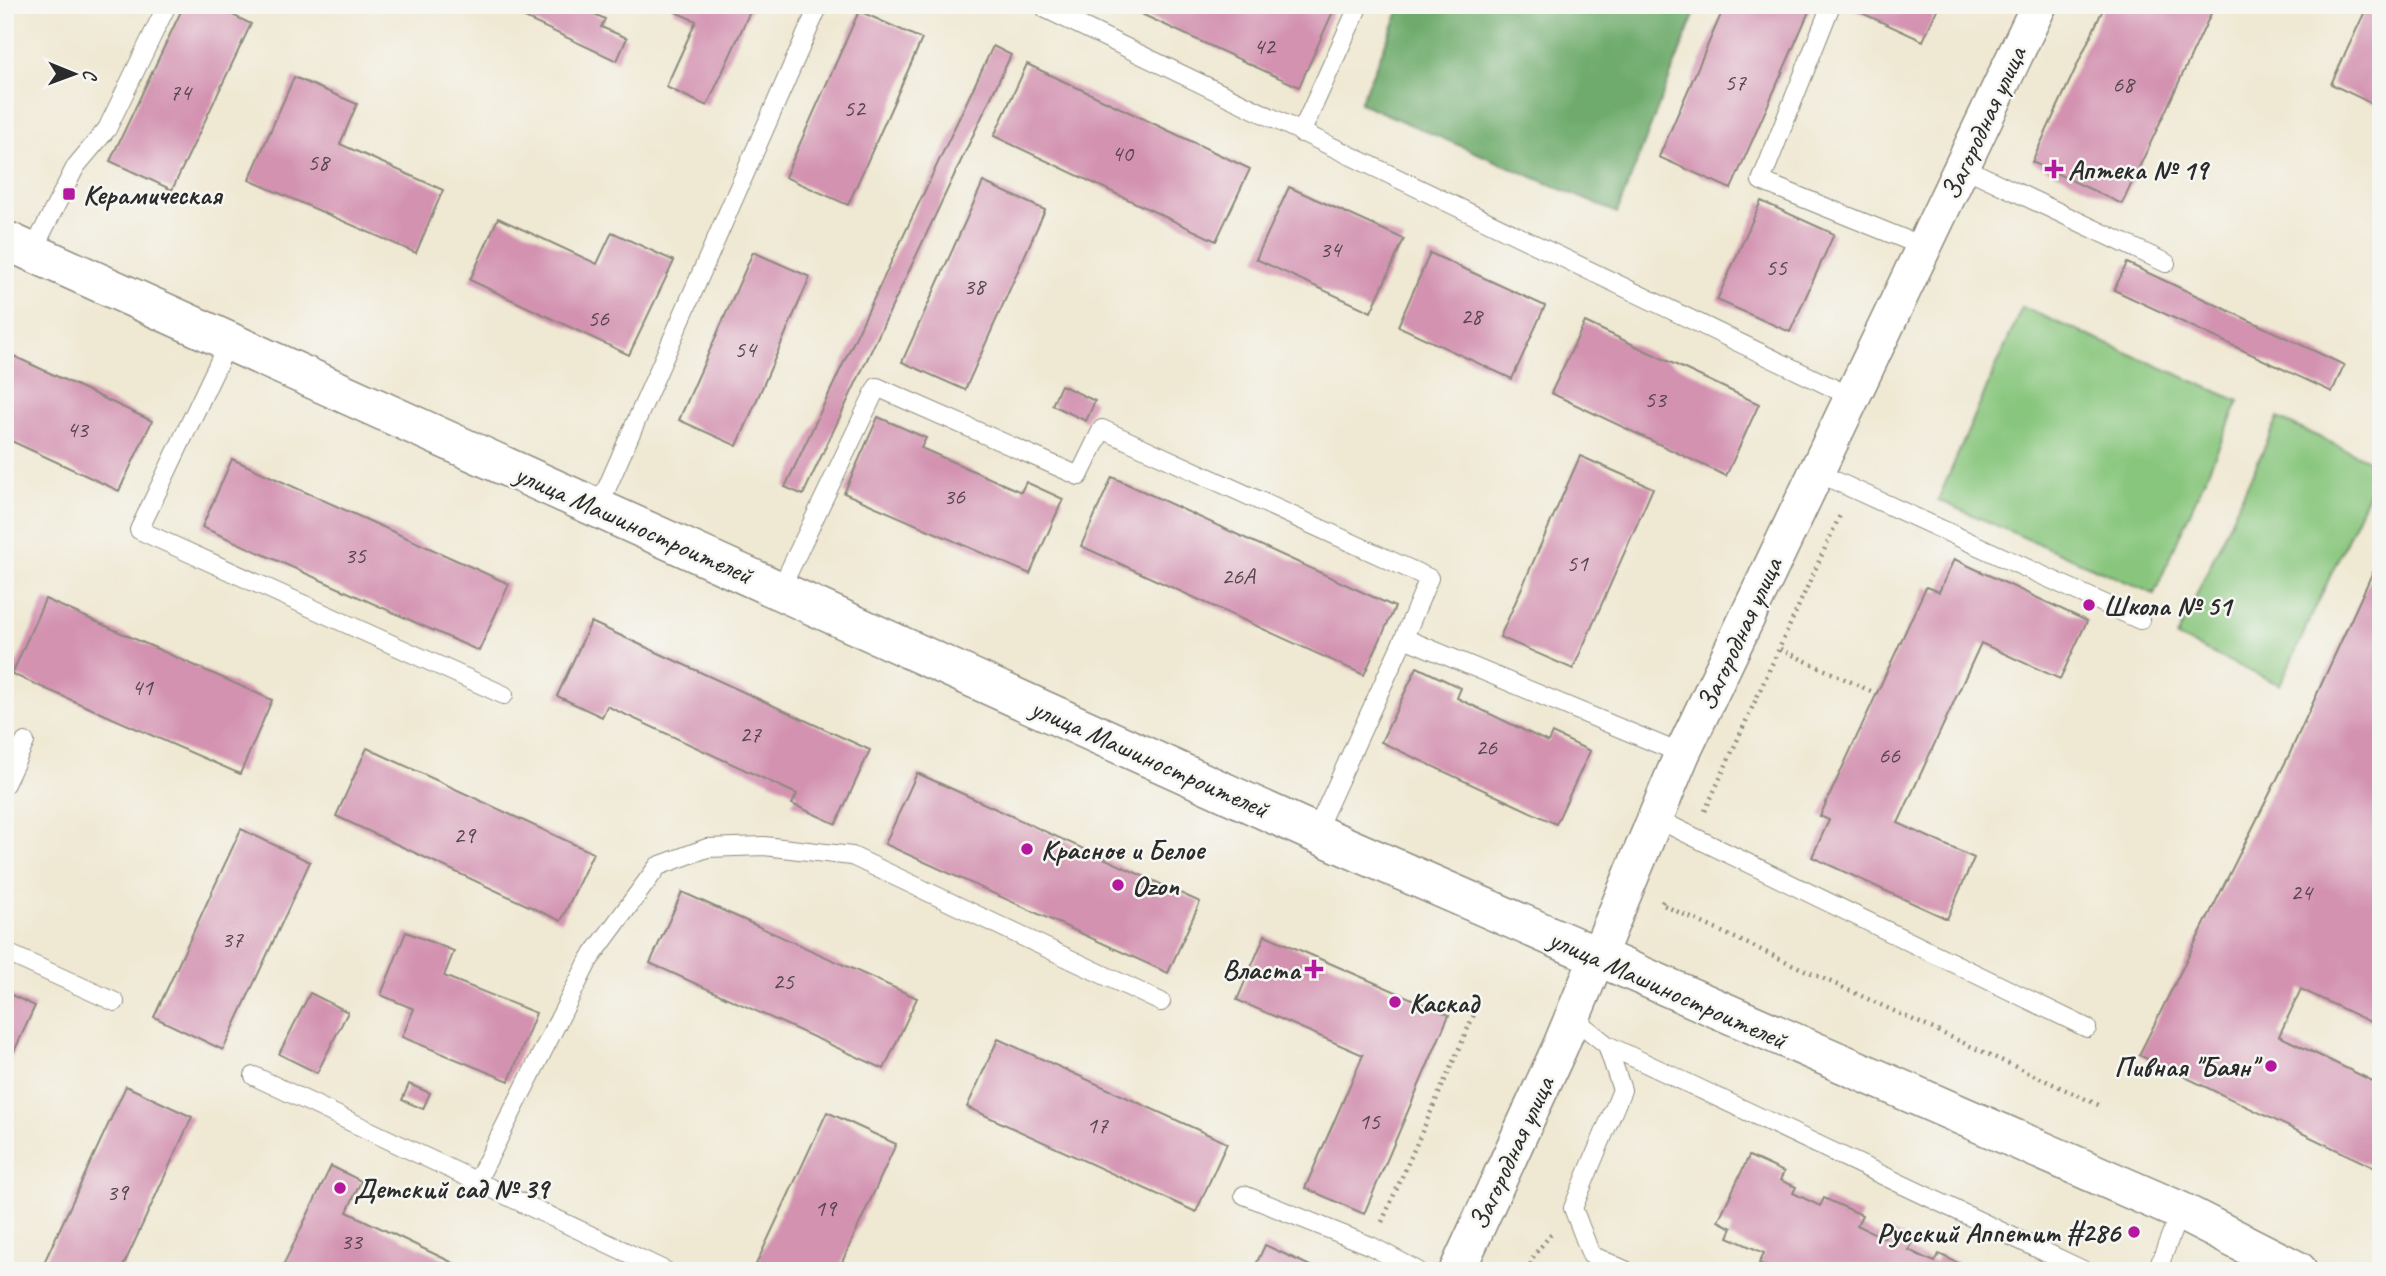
<svg xmlns="http://www.w3.org/2000/svg" width="2386" height="1276" viewBox="0 0 2386 1276" font-family="Caveat,sans-serif">
	<style>
		.green { fill: #88c67d; stroke: #5a7854; stroke-width: 2 }
		.forest { fill: #6eab6c; stroke: #4c6b4c; stroke-width: 2 }
		.building { fill: #d392b0 }
		.lines { fill: none; stroke-linecap: round; stroke-linejoin: round }
		.service-casing { stroke: #8d8a7e; stroke-width: 20 }
		.minor-casing { stroke: #8d8a7e; stroke-width: 38 }
		.tertiary-casing { stroke: #8d8a7e; stroke-width: 41 }
		.path { stroke: #8d8a7e; stroke-width: 4.5; stroke-dasharray: 2 5; stroke-linecap: butt }
		.service { stroke: #fff; stroke-width: 18 }
		.minor { stroke: #fff; stroke-width: 35 }
		.tertiary { stroke: #fff; stroke-width: 38 }
		.poi-dot { fill: #b5179e; stroke: #f6f6f2; stroke-width: 2.5 }
		.labels { text-anchor: middle; dominant-baseline: central; stroke-width: 5; stroke-linejoin: round; paint-order: stroke }
		.number-label { font-size: 24px; fill: #55454c }
		.street-label { font-size: 28px; fill: #2b2b2b; stroke: #f6f6f2 }
		.poi-label { font-size: 28px; font-weight: bold; fill: #2b2b2b; stroke: #f6f6f2; text-anchor: start }
	</style>
	<rect width="100%" height="100%" fill="#f6f6f2"/>
	<filter id="ink" filterUnits="userSpaceOnUse"><feTurbulence type="fractalNoise" baseFrequency=".0143" numOctaves="2"/><feDisplacementMap in="SourceGraphic" scale="14" xChannelSelector="R" yChannelSelector="G"/><feConvolveMatrix kernelMatrix="1 2 1 2 8 2 1 2 1" color-interpolation-filters="sRGB"/></filter>
	<filter id="wash" filterUnits="userSpaceOnUse"><feTurbulence type="fractalNoise" baseFrequency=".00686" numOctaves="4" result="noise"/><feDisplacementMap in="SourceGraphic" scale="28" xChannelSelector="R" yChannelSelector="G"/><feGaussianBlur stdDeviation="1.57" result="paint"/><feColorMatrix in="noise" values="0 0 0 0 0 0 0 0 0 0 0 0 0 0 0 0 0 1.4 0 .05"/><feComposite in="paint" operator="in"/></filter>
	<g filter="url(#wash)">
		<rect width="100%" height="100%" fill="#efe8d2"/>
		<path class="green" d="M 2022,307 L 2239,401 L 2154,594 L 1938,500 Z
			M 2278,418 L 2381,466 L 2280,685 L 2177,637 Z"/>
		<path class="forest" d="M 1402,5 L 1698,5 L 1617,213 L 1360,103 Z"/>
		<g id="blocks">
			<path class="building" d="M 184,5 L 212,5 L 251,24 L 172,190 L 110,161 Z
				M 497,5 L 576,5 L 605,19 L 601,27 L 627,38 L 617,61 Z
				M 675,5 L 753,5 L 707,106 L 666,87 L 696,21 L 673,11 Z
				M 1122,5 L 1336,5 L 1299,87 Z
				M 1725,5 L 1811,7 L 1731,189 L 1659,157 Z
				M 1852,5 L 1939,5 L 1923,41 L 1851,8 Z
				M 2105,5 L 2215,5 L 2122,204 L 2032,162 Z
				M 2368,5 L 2381,5 L 2381,108 L 2331,84 Z
				M 859,11 L 922,39 L 848,205 L 785,177 Z
				M 993,46 L 1011,55 L 803,495 L 785,487 Z
				M 1027,64 L 1250,169 L 1216,241 L 994,136 Z
				M 294,77 L 357,104 L 340,144 L 443,190 L 416,253 L 249,180 Z
				M 983,182 L 1045,210 L 965,390 L 902,362 Z
				M 1289,187 L 1404,239 L 1371,312 L 1256,259 Z
				M 1761,201 L 1834,234 L 1790,332 L 1717,300 Z
				M 498,218 L 597,264 L 612,232 L 674,261 L 629,355 L 470,280 Z
				M 753,252 L 810,277 L 737,446 L 679,420 Z
				M 1430,253 L 1545,306 L 1512,379 L 1398,326 Z
				M 2127,263 L 2344,365 L 2332,392 L 2114,290 Z
				M 1585,322 L 1759,404 L 1726,476 L 1551,393 Z
				M 5,352 L 152,421 L 119,491 L 5,438 Z
				M 1061,385 L 1095,401 L 1086,421 L 1052,405 Z
				M 878,417 L 926,438 L 921,448 L 1021,492 L 1026,482 L 1063,499 L 1030,574 L 844,493 Z
				M 1580,456 L 1653,488 L 1573,669 L 1500,637 Z
				M 232,459 L 509,584 L 479,651 L 202,527 Z
				M 1112,477 L 1395,607 L 1364,675 L 1081,546 Z
				M 2381,554 L 2381,1027 L 2301,989 L 2279,1036 L 2381,1085 L 2381,1171 L 2139,1055 L 2289,755 Z
				M 1954,559 L 2087,621 L 2060,679 L 1981,643 L 1898,823 L 1974,858 L 1947,919 L 1812,857 L 1829,820 L 1820,816 L 1926,587 L 1939,592 Z
				M 45,599 L 272,700 L 240,774 L 12,674 Z
				M 591,622 L 870,750 L 836,824 L 792,804 L 797,794 L 607,706 L 602,717 L 557,696 Z
				M 1417,667 L 1461,688 L 1457,698 L 1548,742 L 1552,733 L 1590,751 L 1556,824 L 1381,742 Z
				M 367,748 L 593,853 L 561,921 L 336,816 Z
				M 917,773 L 1200,902 L 1168,973 L 885,844 Z
				M 241,829 L 310,862 L 223,1050 L 154,1017 Z
				M 682,892 L 917,998 L 884,1069 L 650,963 Z
				M 406,932 L 454,951 L 444,976 L 536,1013 L 509,1081 L 402,1037 L 414,1009 L 381,995 Z
				M 1265,935 L 1449,1015 L 1364,1214 L 1305,1188 L 1363,1055 L 1237,1000 Z
				M 5,992 L 35,1006 L 5,1071 Z
				M 310,993 L 348,1012 L 317,1073 L 279,1054 Z
				M 998,1039 L 1227,1143 L 1196,1212 L 967,1107 Z
				M 409,1084 L 430,1093 L 423,1109 L 402,1100 Z
				M 126,1086 L 192,1117 L 121,1271 L 51,1271 L 42,1267 Z
				M 827,1112 L 896,1144 L 838,1271 L 753,1271 Z
				M 1749,1156 L 1784,1172 L 1780,1180 L 1796,1187 L 1793,1193 L 1820,1206 L 1824,1198 L 1862,1215 L 1857,1225 L 1884,1238 L 1888,1230 L 1913,1241 L 1909,1250 L 1923,1257 L 1935,1262 L 1939,1254 L 1975,1271 L 1776,1271 L 1759,1263 L 1764,1253 L 1728,1237 L 1732,1228 L 1718,1221 Z
				M 331,1166 L 361,1181 L 347,1212 L 470,1271 L 281,1270 Z
				M 1265,1245 L 1321,1271 L 1253,1271 Z"/>
		</g>
	</g>
	<g filter="url(#ink)">
		<use href="#blocks" fill-opacity="0" stroke="#8d8a7e" stroke-width="2"/>
		<g class="lines">
			<defs>
				<path id="service" d="M 1045,5 L 1046,9 L 1852,397
					M 1831,5 L 1761,181 L 1924,247
					M 1301,133 L 1359,5
					M 1963,167 L 2166,263
					M 32,252 L 76,166 L 107,129 L 167,5
					M 229,341 L 139,530 L 504,695
					M 1816,472 L 2140,620
					M 598,508 L 819,5
					M 780,590 L 877,387 L 1079,476 L 1102,429 L 1429,578 L 1404,638 L 1682,754
					M 5,784 L 25,742
					M 1653,817 L 2087,1028
					M 1315,833 L 1404,638
					M 5,952 L 115,1002
					M 1571,1016 L 1607,1045 L 1622,1090 L 1573,1208 L 1591,1255 L 1627,1271
					M 1607,1045 L 2085,1271
					M 254,1076 L 666,1271
					M 477,1181 L 589,960 L 658,866 L 707,848 L 764,846 L 852,856 L 1161,1002
					M 1244,1195 L 1371,1246 L 1418,1271
					M 2157,1271 L 2180,1211"/>
				<path id="minor" d="M 1457,1271 L 1560,1047 L 1682,754 L 2039,5"/>
				<path id="tertiary" d="M 5,240 L 1315,833 L 2180,1211 L 2298,1271"/>
			</defs>
			<use href="#service" class="service-casing"/>
			<use href="#minor" class="minor-casing"/>
			<use href="#tertiary" class="tertiary-casing"/>
			<path class="path" d="M 1780,649 L 1877,694
				M 1705,811 L 1841,513
				M 1663,901 L 1661,904 L 2103,1107
				M 1382,1222 L 1476,1010
				M 1528,1271 L 1534,1255 L 1552,1233"/>
			<use href="#service" class="service"/>
			<use href="#minor" class="minor"/>
			<use href="#tertiary" class="tertiary"/>
		</g>
	</g>
	<g class="poi-dot">
		<path d="M2050.5 158.5h7v7h7v7h-7v7h-7v-7h-7v-7h7z"/>
		<rect x="62" y="187" width="14" height="14" rx="3.5"/>
		<circle cx="2089" cy="605" r="7"/>
		<circle cx="1027" cy="849" r="7"/>
		<circle cx="1118" cy="885" r="7"/>
		<path d="M1310.5 958.5h7v7h7v7h-7v7h-7v-7h-7v-7h7z"/>
		<circle cx="1395" cy="1002" r="7"/>
		<circle cx="2271" cy="1066" r="7"/>
		<circle cx="340" cy="1188" r="7"/>
		<circle cx="2134" cy="1232" r="7"/>
	</g>
	<g class="labels">
		<g class="number-label">
			<text x="1264" y="46">42</text>
			<text x="1735" y="82">57</text>
			<text x="2123" y="84">68</text>
			<text x="180" y="92">74</text>
			<text x="854" y="108">52</text>
			<text x="1122" y="153">40</text>
			<text x="318" y="162">58</text>
			<text x="1330" y="249">34</text>
			<text x="1776" y="267">55</text>
			<text x="974" y="286">38</text>
			<text x="1471" y="316">28</text>
			<text x="598" y="318">56</text>
			<text x="745" y="349">54</text>
			<text x="1655" y="399">53</text>
			<text x="77" y="429">43</text>
			<text x="954" y="496">36</text>
			<text x="355" y="555">35</text>
			<text x="1577" y="563">51</text>
			<text x="1238" y="576">26А</text>
			<text x="142" y="687">41</text>
			<text x="750" y="734">27</text>
			<text x="1486" y="747">26</text>
			<text x="1889" y="755">66</text>
			<text x="464" y="835">29</text>
			<text x="2301" y="892">24</text>
			<text x="232" y="939">37</text>
			<text x="783" y="981">25</text>
			<text x="1369" y="1121">15</text>
			<text x="1097" y="1125">17</text>
			<text x="117" y="1192">39</text>
			<text x="825" y="1208">19</text>
			<text x="351" y="1241">33</text>
		</g>
		<g class="street-label">
			<text transform="translate(1983 123) rotate(-65)">Загородная улица</text>
			<text transform="translate(634 524) rotate(24)">улица Машиностроителей</text>
			<text transform="translate(1739 634) rotate(-65)">Загородная улица</text>
			<text transform="translate(1150 758) rotate(24)">улица Машиностроителей</text>
			<text transform="translate(1668 989) rotate(24)">улица Машиностроителей</text>
			<text transform="translate(1511 1153) rotate(-65)">Загородная улица</text>
		</g>
		<g class="poi-label">
			<text x="2068" y="169">Аптека № 19</text>
			<text x="83" y="194">Керамическая</text>
			<text x="2103" y="605">Школа № 51</text>
			<text x="1041" y="849">Красное и Белое</text>
			<text x="1132" y="885">Ozon</text>
			<text x="1300" y="969" text-anchor="end">Власта</text>
			<text x="1409" y="1002">Каскад</text>
			<text x="2257" y="1066" text-anchor="end">Пивная "Баян"</text>
			<text x="354" y="1188">Детский сад № 39</text>
			<text x="2120" y="1232" text-anchor="end">Русский Аппетит #286</text>
		</g>
	</g>
	<rect width="2386" height="1276" fill="none" stroke="#f6f6f2" stroke-width="28"/>
	<g transform="translate(74 74) rotate(91)" stroke="#f6f6f2" stroke-width="5" paint-order="stroke">
	<path d="M0-5L12 26L0 18L-12 26Z" fill="#2b2b2b"/>
	<text y="-10" font-size="19" font-weight="bold" text-anchor="middle" fill="#2b2b2b">С</text>
	</g>
</svg>
